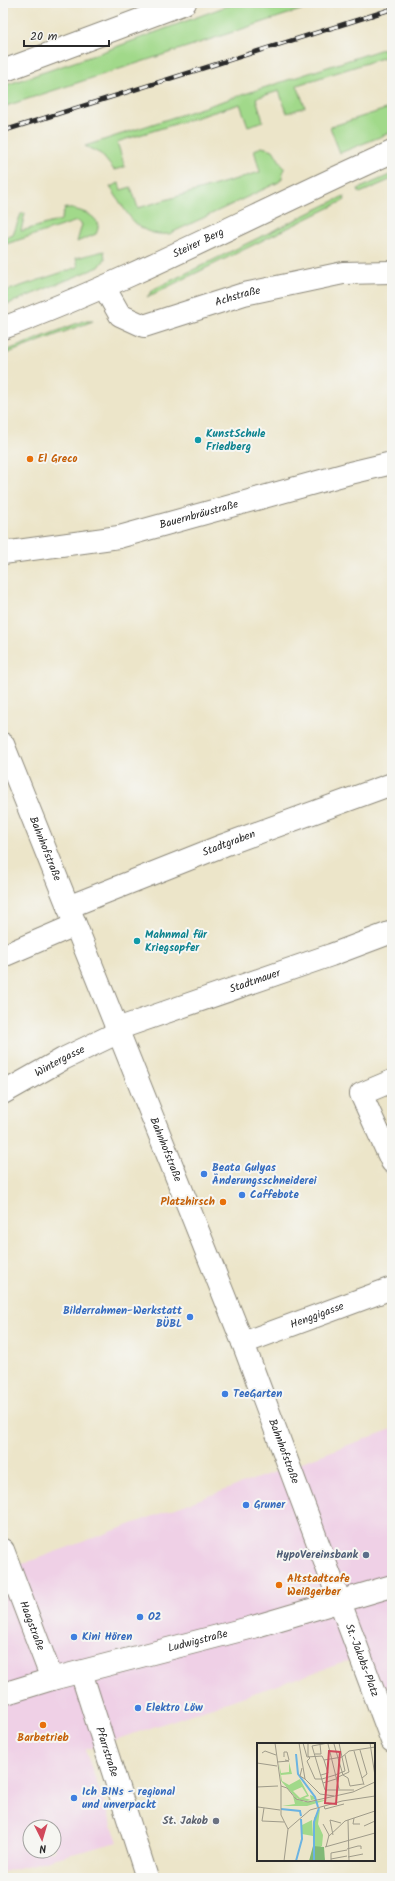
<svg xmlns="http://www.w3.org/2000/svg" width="395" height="1881" viewBox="0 0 395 1881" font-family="Kalam,sans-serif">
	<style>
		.built { fill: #efd0e6; fill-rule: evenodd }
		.green { fill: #a1d98a; stroke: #66825a }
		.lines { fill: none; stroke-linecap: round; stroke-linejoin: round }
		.minor-casing { stroke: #8c887a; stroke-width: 24 }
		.minor { stroke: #fff; stroke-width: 22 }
		.rail-casing { stroke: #2b2b2b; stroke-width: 4.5 }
		.rail { stroke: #f6f6f2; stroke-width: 3; stroke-dasharray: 9; stroke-linecap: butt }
		.culture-dot { fill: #0f9aa8; stroke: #f6f6f2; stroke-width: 1.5 }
		.food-dot { fill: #e8710a; stroke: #f6f6f2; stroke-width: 1.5 }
		.shop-dot { fill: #3f7fe0; stroke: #f6f6f2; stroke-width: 1.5 }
		.service-dot { fill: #5c6f8a; stroke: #f6f6f2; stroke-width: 1.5 }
		.worship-dot { fill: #6b7280; stroke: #f6f6f2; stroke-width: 1.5 }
		.labels { text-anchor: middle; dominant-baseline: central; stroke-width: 4; stroke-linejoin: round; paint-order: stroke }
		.street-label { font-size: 11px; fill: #2b2b2b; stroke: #f6f6f2 }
		.culture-label { font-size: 11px; font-weight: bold; fill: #0d838f; stroke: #f6f6f2; text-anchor: start }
		.food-label { font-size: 11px; font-weight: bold; fill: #c56008; stroke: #f6f6f2; text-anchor: start }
		.shop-label { font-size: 11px; font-weight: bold; fill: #366cbe; stroke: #f6f6f2; text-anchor: start }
		.service-label { font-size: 11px; font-weight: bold; fill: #4e5e75; stroke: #f6f6f2; text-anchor: end }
		.worship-label { font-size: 11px; font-weight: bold; fill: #5b616d; stroke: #f6f6f2; text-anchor: end }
		.inset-river { fill: none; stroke: #6bb3e2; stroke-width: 2 }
		.inset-road { fill: none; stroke: #9f9b8a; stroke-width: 1 }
		.view { fill: #d1495b; fill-opacity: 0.15; stroke: #d1495b; stroke-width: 2 }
		.inset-edge { fill: none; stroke: #2b2b2b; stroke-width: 2 }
	</style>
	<rect width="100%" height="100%" fill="#f6f6f2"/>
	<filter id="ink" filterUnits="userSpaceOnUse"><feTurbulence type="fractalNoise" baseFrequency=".025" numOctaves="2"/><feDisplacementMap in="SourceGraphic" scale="8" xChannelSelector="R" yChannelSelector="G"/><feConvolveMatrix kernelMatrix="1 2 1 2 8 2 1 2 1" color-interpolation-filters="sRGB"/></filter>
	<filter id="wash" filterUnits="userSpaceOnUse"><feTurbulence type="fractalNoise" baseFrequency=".012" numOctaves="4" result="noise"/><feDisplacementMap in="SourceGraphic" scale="16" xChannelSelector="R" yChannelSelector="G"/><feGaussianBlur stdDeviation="0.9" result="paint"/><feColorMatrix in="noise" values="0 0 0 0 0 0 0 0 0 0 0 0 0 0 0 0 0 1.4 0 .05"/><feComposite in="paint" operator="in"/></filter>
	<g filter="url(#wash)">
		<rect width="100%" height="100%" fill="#ece5c9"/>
		<path class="built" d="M 392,1429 L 392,1744 L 360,1657 L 85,1750 L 118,1842 L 3,1872 L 3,1571 ZM 30,1827 L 54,1827 L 54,1851 L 30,1851 Z"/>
		<path class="green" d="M 235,3 L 322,3 L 3,107 L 3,86 L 86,58 Z
			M 392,46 L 392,55 L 297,85 L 305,107 L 287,113 L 279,91 L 256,98 L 263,121 L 248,126 L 240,104 L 117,142 L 125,167 L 114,170 L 101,154 L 85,146 Z
			M 392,107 L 392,132 L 340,153 L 330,127 Z
			M 262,147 L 273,150 L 284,168 L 282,178 L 279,182 L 169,234 C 135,237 127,211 110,187 L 119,183 L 121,190 L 131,187 L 138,208 L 260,172 L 254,150 Z
			M 392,174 L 392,179 L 360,193 L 358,189 Z
			M 344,196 L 345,200 L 147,297 L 154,289 Z
			M 65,208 C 78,209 106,216 96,234 L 77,242 L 82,224 L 77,221 L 3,245 L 3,239 L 13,235 L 21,214 L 25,213 L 21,231 L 61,220 Z
			M 104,251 L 105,259 L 99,267 L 3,306 L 3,292 L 78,267 L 76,258 Z
			M 83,321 L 93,321 L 3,355 L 3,352 Z"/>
	</g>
	<g filter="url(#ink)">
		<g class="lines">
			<defs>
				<g id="minor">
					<path d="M 3,71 L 185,3"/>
					<path id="s1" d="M 104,287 L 120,315 L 144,326 L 244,294 L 343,273 L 392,272"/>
					<path id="s2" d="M 3,328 C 137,278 262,210 392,152"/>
					<path id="s3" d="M 3,553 L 119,537 L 350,473 L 392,463"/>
					<path id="s4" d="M 3,744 L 243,1343 L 392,1741"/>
					<path id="s5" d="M 68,907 L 224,845 L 392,784"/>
					<path d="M 3,956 L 75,925"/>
					<path id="s6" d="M 117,1029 L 331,955 L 392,932"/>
					<path d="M 392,1081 L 361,1094 L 392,1162"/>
					<path id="s7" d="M 3,1093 L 63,1059 L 119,1032"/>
					<path id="s8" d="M 243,1343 L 392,1288"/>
					<path id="s9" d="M 3,1550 L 52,1679"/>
					<path id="s10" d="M 81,1672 L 147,1878"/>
					<path id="s11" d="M 3,1694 L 52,1679 L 253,1627 L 392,1586"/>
				</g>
			</defs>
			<use href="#minor" class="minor-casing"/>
			<use href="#minor" class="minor"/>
			<defs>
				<path id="rail" d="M 3,131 L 392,9"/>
			</defs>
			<use href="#rail" class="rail-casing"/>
			<use href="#rail" class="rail"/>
		</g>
	</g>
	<g class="culture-dot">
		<circle cx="198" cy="440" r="4"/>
		<circle cx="137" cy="941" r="4"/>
	</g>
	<g class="food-dot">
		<circle cx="30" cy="459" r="4"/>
		<circle cx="223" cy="1202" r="4"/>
		<circle cx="279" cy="1585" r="4"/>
		<circle cx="43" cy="1725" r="4"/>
	</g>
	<g class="shop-dot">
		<circle cx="204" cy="1174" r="4"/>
		<circle cx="242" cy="1195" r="4"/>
		<circle cx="190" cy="1317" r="4"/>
		<circle cx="225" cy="1394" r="4"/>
		<circle cx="246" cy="1505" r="4"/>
		<circle cx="140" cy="1617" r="4"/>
		<circle cx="74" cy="1637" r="4"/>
		<circle cx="138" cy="1708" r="4"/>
		<circle cx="74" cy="1798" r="4"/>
	</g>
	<circle class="service-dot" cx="366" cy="1555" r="4"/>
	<circle class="worship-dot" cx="216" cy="1821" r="4"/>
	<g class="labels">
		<g class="street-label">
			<text stroke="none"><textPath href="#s2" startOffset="213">Steirer Berg</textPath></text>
			<text stroke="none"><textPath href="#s1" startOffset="157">Achstraße</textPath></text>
			<text stroke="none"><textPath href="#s3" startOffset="200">Bauernbräustraße</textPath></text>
			<text stroke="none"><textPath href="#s5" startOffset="173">Stadtgraben</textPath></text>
			<text stroke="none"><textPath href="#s4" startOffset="113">Bahnhofstraße</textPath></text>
			<text stroke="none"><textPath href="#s6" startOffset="146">Stadtmauer</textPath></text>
			<text stroke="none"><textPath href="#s7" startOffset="65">Wintergasse</textPath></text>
			<text stroke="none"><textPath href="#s4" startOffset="437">Bahnhofstraße</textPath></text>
			<text stroke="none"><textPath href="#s8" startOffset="79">Henggigasse</textPath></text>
			<text stroke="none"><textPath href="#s4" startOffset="761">Bahnhofstraße</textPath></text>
			<text stroke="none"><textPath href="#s9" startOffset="81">Haagstraße</textPath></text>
			<text stroke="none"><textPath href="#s11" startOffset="202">Ludwigstraße</textPath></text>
			<text stroke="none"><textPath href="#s4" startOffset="984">St.-Jakobs-Platz</textPath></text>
			<text stroke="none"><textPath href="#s10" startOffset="84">Pfarrstraße</textPath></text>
		</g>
		<g class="culture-label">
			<text x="206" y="434">KunstSchule<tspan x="206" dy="13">Friedberg</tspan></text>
			<text x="145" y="935">Mahnmal für<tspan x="145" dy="13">Kriegsopfer</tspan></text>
		</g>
		<g class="food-label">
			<text x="38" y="459">El Greco</text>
			<text x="215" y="1202" text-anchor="end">Platzhirsch</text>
			<text x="287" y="1579">Altstadtcafe<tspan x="287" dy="13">Weißgerber</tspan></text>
			<text x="43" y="1738" text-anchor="middle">Barbetrieb</text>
		</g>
		<g class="shop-label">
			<text x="212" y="1168">Beata Gulyas<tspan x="212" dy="13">Änderungsschneiderei</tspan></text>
			<text x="250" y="1195">Caffebote</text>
			<text x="182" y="1311" text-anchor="end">Bilderrahmen-Werkstatt<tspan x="182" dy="13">BÜBL</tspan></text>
			<text x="233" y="1394">TeeGarten</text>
			<text x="254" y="1505">Gruner</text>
			<text x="148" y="1617">O2</text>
			<text x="82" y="1637">Kini Hören</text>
			<text x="146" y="1708">Elektro Löw</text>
			<text x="82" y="1792">Ich BINs - regional<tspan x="82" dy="13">und unverpackt</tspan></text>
		</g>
		<g class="service-label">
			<text x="358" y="1555">HypoVereinsbank</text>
		</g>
		<g class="worship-label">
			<text x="208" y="1821">St. Jakob</text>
		</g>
	</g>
	<g transform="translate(257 1743)">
		<rect width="118" height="118" fill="#ece5c9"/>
		<path d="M 32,19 L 35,31 L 24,32 L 25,38 L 32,42 L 43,36 L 52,53 L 47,55 L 54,57 L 53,52 L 56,53 L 53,50 L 59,56 L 50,58 L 41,57 L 24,38 L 22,20 L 24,30 L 32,29 ZM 45,44 L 50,52 L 43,55 L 36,48 ZM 36,53 L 47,59 L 70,57 L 50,63 L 25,63 L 38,61 ZM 63,66 L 61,81 L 66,92 L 65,103 L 58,107 L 57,75 ZM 55,77 L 56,93 L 45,91 L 45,82 Z" fill="#a1d98a" fill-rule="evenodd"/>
		<path d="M 56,103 L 67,104 L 68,118 L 52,118 Z" fill="#80b976"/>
		<path class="inset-river" d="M 39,11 L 41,31 L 58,54 L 61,64M 24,66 L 43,68 L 44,73M 39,118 L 45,96 L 44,76M 57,118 L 57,79 L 62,65"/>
		<path class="inset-road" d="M 18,0 L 24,43M 42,0 L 48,36 L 63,51 L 77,53M 46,0 L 50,14 L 65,13 L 67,17 L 71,30 L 64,32M 51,0 L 51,13 L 53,15 L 50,18 L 58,36 L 65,36M 71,0 L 55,3 L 68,47 L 97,47M 113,0 L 118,33M 71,1 L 82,46M 77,1 L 81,15M 103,7 L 110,31 L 105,35 L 107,42M 97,8 L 105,35M 5,10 L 8,8 L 19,12M 58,11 L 64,11 L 63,1M 27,14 L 27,9 L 30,9 L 32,17M 81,15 L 86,32 L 91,35 L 93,43 L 106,41M 67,17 L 85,14 L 92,8 L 118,4M 20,19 L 32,18 L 28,17M 0,20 L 20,23M 45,25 L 43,33 L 48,36M 78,32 L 88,28 L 82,0M 79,35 L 92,29 L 88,12M 65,36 L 78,32M 66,40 L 79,36M 24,43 L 30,45 L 39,56 L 51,59 L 96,49 L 118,39M 24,43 L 24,72 L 31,86 L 27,118M 0,44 L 21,43M 67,63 L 68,66 L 87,61M 1,64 L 23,67M 7,65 L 5,78 L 27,79M 97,75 L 96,81 L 103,81M 91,77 L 92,118M 66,81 L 72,92 L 69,104M 107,83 L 118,78M 31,86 L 53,67 L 85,58 L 118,53M 76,92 L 73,77 L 84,80M 72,93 L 88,78 L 118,68M 68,104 L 118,90M 90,106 L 101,103 L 104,103 L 104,106M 91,114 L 106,111M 74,116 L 90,113M 74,118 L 74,110 L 90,107"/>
		<path class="view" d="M 72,8 L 83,9 L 79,61 L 68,60 Z"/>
		<rect width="118" height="118" class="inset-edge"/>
	</g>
	<rect width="395" height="1881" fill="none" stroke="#f6f6f2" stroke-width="16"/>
	<g transform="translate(42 1839) rotate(175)"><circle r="19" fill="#f6f6f2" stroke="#a5a5a2"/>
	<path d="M0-3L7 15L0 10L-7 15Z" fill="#d1495b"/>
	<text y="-6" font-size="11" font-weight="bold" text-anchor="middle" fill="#2b2b2b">N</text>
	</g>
	<path d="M24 40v6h85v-6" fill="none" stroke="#2b2b2b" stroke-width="2"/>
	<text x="30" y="40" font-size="12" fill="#2b2b2b" stroke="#f6f6f2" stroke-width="3" paint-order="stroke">20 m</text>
</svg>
